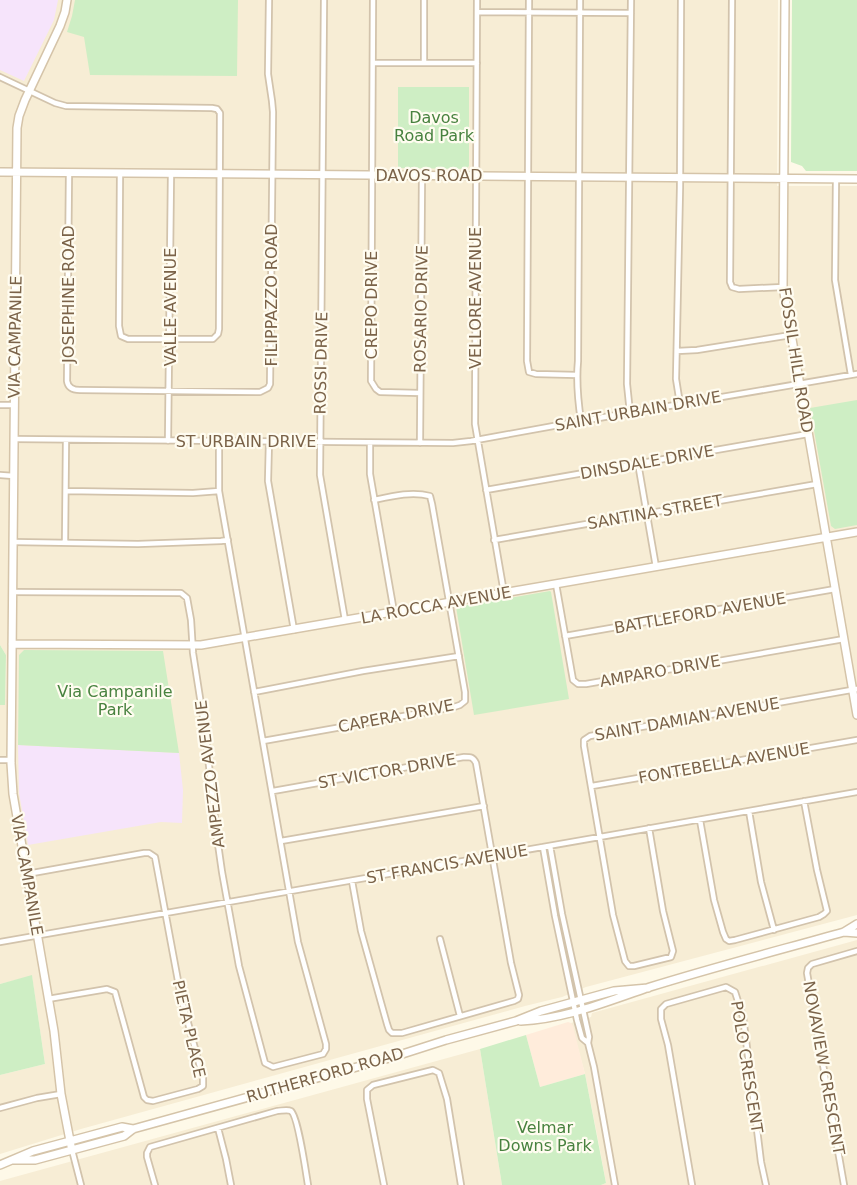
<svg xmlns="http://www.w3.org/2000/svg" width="857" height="1185" viewBox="0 0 857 1185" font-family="'DejaVu Sans',sans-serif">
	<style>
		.residential { fill: #f7edd5 }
		.commercial { fill: #ffecdb }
		.education { fill: #f6e4fb }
		.green { fill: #ceeec4 }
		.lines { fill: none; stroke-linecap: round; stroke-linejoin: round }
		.street-casing { stroke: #d2c3ac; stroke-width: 8 }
		.secondary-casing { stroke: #d5c4a9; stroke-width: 10 }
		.street { stroke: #fff; stroke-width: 4.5 }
		.secondary { stroke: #fff; stroke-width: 7 }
		.labels { text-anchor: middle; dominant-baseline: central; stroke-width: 4.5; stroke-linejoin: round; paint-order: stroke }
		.park-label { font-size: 16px; fill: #48823f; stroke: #fffcf0 }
		.street-label { font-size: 16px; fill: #7b6349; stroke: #fffcf0 }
	</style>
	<rect width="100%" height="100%" fill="#fef9e8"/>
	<path class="residential" d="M 0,0 L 778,0 L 777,186 L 857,186 L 857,915 L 586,987 L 562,997 L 525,1006 L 81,1129 L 0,1154 L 0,1075 L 45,1064 L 32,976 L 0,984 L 0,705 L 5,704 L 6,655 L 0,645 Z
		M 857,940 L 857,1185 L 601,1185 L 606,1183 L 599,1145 L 585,1074 L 571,1023 L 591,1017 L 592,1013 Z
		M 480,1049 L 502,1185 L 0,1185 L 0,1181 Z"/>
	<path class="commercial" d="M 568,1022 L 571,1023 L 573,1026 L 585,1074 L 540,1087 L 526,1035 Z"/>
	<path class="education" d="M 0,0 L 58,0 L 54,20 L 24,81 L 0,70 Z
		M 18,745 L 179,753 L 183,790 L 182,823 L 161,822 L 28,845 L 19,793 Z"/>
	<path class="green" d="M 75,0 L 238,0 L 237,76 L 90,75 L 84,37 L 67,32 L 72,16 Z
		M 792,0 L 857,0 L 857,171 L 806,171 L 802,166 L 791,162 Z
		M 398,87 L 469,87 L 469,166 L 466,169 L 398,168 Z
		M 857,400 L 857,525 L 835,529 L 831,526 L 810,408 Z
		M 550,591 L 551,592 L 569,699 L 474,715 L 456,607 Z
		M 0,645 L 6,655 L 5,705 L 0,705 Z
		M 24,650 L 163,651 L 179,753 L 18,745 L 19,655 Z
		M 32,975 L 45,1064 L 0,1075 L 0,984 Z
		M 526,1035 L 540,1087 L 585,1074 L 606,1183 L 601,1185 L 502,1185 L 480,1049 Z"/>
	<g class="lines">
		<defs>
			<path id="street" d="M 324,0 L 320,475 L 345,620
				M 373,0 L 371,381 L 376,389 L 380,392 L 420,393
				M 477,0 L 475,424 L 504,593
				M 529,0 L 527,361 L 529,372 L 536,374 L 577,375
				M 580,0 L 578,361 C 576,382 578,401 581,421
				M 732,0 L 730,282 L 732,287 L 739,289 L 783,287
				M 477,12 L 631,13
				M 373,63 L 477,63
				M 424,63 L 424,0
				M 0,77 L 55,103 L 66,106 L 212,108 L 217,109 L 220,113 L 219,329 L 218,334 L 213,339 L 128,339 L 121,336 L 119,326 L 120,173
				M 69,172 L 67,381 C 68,388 73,390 80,390 L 260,392 L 268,388 L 270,384 L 273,112 L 272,101 L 268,74 L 269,0
				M 836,179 L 835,280 L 851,375
				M 677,351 L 697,350 L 791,335
				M 680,404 L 676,379 L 680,188 L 681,0
				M 0,405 L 14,405
				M 630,413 L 627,384 L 631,0
				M 14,439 L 453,443 L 471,441 L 581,421 L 857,374
				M 168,441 L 171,173
				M 269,441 L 268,481 L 294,630
				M 370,443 L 370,474 L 394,612
				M 420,443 L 422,175
				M 638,463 L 656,567
				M 0,475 L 14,476
				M 486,490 L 808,434
				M 66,491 L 193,493 L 219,491
				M 494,540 L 817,484
				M 13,542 L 138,544 L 221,541 L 228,540
				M 65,543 L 66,440
				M 556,584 L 573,680 L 578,684 L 586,684 L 844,639
				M 13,592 L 181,593 L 187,598 L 191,620 L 193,653 L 205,730 L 217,837 L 222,872 L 239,966 L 265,1063 L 273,1067 L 323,1054 L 326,1049 L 326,1044 L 298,942 L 219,491 L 219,440
				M 565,636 L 835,589
				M 254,692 L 363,671 L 459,656
				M 263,741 L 454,707 L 460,705 L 465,701 L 465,692 L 432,504 L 430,496 C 412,491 392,496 374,500
				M 0,760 L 11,760
				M 592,786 L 857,740
				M 273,791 L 464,757 C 471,757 473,757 476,763 L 511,963 L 519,995 L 518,999 L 514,1001 L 402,1033 L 392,1033 L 389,1030 L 387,1024 L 361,931 L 352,881
				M 749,811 L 761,882 L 774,930
				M 700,820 L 714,900 L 723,932 L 726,939 L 729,941 L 735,940 L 819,917 L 824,914 L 827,911 L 817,870 L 804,801
				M 649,828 L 663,911 L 673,951 L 671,957 L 634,966 L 629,966 L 625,961 L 613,915 L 584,746 L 584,740 L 590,736 L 857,689
				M 281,841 L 484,806
				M 550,846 L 562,914 L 589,1037 L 588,1043 L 594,1067 L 615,1185
				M 543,847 L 555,916 L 577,1020 L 582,1038 L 588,1043
				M 27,874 L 144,853 L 149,853 L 155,857 L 181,997 L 203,1078 L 203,1086 L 198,1089 L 153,1101 L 147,1100 L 144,1097 L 115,992 L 107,989 L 48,999
				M 440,939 L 460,1016
				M 0,942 L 857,792
				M 0,1108 L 37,1098 L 61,1094
				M 218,1128 L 226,1159 L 231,1185
				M 72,1150 L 81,1185
				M 155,1185 L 147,1157 L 147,1153 L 150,1147 L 277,1111 C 281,1111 287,1109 291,1111 C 298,1116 306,1173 308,1185
				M 384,1185 L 367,1099 L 367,1090 L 373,1085 L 433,1070 L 439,1073 L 447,1099 L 461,1185
				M 692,1185 L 668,1045 L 661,1019 L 661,1009 L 666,1004 L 726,987 L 735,992 L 743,1017 L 746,1040 L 761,1162 L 766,1185
				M 844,1185 L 807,973 L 808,968 L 812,964 L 857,951"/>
			<path id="secondary" d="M 67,0 L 65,12 L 60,26 L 25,100 L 19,116 L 17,128 L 11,763 L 13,794 L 54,1031 L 61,1094 L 71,1146
				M 785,0 L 783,287 L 857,715
				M 0,172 L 857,179
				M 12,644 L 201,645 L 857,532
				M 844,932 L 857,933
				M 521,1021 C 566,1019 608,1001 650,987 C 714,967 780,950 844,932 L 857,924
				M 14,1160 L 35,1160 L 124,1136 L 133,1129 L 393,1057 L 446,1040 L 516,1021 L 541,1011 L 614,991 L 648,988
				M 0,1165 L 33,1151 L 122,1127 L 133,1129"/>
		</defs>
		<use href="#street" class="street-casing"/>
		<use href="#secondary" class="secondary-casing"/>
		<use href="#street" class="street"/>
		<use href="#secondary" class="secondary"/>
	</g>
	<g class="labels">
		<g class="park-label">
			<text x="434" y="117">Davos<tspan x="434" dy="18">Road Park</tspan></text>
			<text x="115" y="691">Via Campanile<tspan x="115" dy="18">Park</tspan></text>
			<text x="545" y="1127">Velmar<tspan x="545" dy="18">Downs Park</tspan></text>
		</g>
		<g class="street-label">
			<text x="429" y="175">DAVOS ROAD</text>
			<text transform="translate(68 294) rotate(-90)">JOSEPHINE ROAD</text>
			<text transform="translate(271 295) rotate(-90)">FILIPPAZZO ROAD</text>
			<text transform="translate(475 298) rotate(-90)">VELLORE AVENUE</text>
			<text transform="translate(371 305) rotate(-90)">CREPO DRIVE</text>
			<text transform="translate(170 307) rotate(-90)">VALLE AVENUE</text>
			<text transform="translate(421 309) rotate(-89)">ROSARIO DRIVE</text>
			<text transform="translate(15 337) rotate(-89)">VIA CAMPANILE</text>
			<text transform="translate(796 360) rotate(81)">FOSSIL HILL ROAD</text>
			<text transform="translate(321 363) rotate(-89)">ROSSI DRIVE</text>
			<text transform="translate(638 411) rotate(-10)">SAINT URBAIN DRIVE</text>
			<text x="246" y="441">ST URBAIN DRIVE</text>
			<text transform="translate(647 462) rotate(-10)">DINSDALE DRIVE</text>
			<text transform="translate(655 512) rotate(-10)">SANTINA STREET</text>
			<text transform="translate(436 605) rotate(-10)">LA ROCCA AVENUE</text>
			<text transform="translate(700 613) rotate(-10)">BATTLEFORD AVENUE</text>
			<text transform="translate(660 671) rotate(-10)">AMPARO DRIVE</text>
			<text transform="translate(396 716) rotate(-11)">CAPERA DRIVE</text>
			<text transform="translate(687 719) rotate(-10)">SAINT DAMIAN AVENUE</text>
			<text transform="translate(724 763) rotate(-10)">FONTEBELLA AVENUE</text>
			<text transform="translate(387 771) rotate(-10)">ST VICTOR DRIVE</text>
			<text transform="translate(210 774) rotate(-97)">AMPEZZO AVENUE</text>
			<text transform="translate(447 864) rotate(-10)">ST FRANCIS AVENUE</text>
			<text transform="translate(27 875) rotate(80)">VIA CAMPANILE</text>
			<text transform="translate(189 1029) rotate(77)">PIETA PLACE</text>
			<text transform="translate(747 1067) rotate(81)">POLO CRESCENT</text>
			<text transform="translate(824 1068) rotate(80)">NOVAVIEW CRESCENT</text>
			<text transform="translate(325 1075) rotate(-16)">RUTHERFORD ROAD</text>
		</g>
	</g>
</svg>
